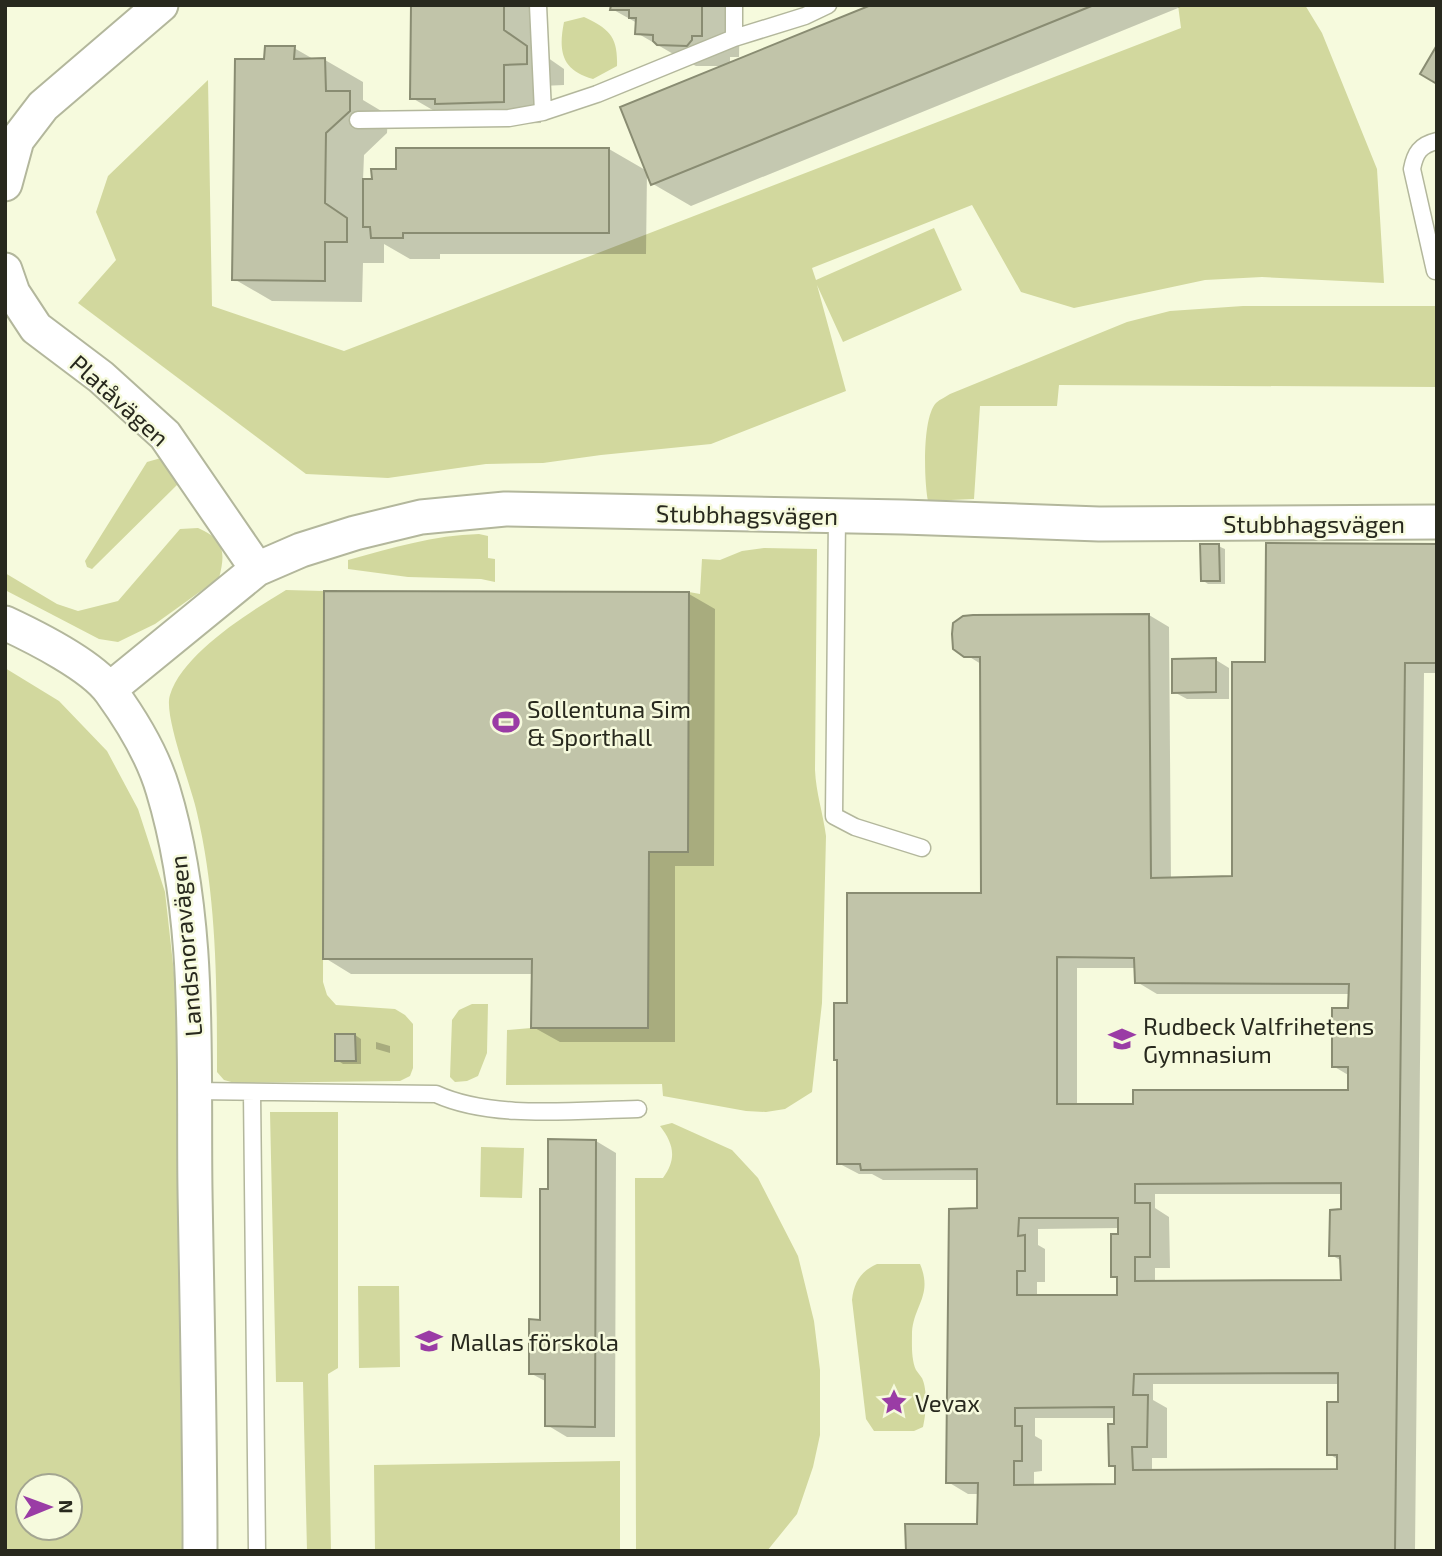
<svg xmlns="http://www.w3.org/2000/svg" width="1442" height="1556" viewBox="0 0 1442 1556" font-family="'Exo 2',sans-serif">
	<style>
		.green { fill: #d2d89e; fill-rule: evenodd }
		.shadow { fill: #0003; fill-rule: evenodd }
		.building { fill: #c1c4a9; stroke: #898c72; stroke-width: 2; fill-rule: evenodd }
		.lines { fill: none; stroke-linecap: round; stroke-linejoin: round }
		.lane-casing { stroke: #b3b79c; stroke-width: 19 }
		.street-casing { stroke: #b3b79c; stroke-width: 37 }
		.lane { stroke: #fff; stroke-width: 16 }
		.street { stroke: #fff; stroke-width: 33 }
		.labels { text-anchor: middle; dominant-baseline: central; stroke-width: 5; stroke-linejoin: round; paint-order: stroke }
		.street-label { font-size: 24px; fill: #28291e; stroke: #f6fadd }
		.poi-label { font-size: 24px; fill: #28291e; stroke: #f6fadd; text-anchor: start }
	</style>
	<rect width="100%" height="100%" fill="#f6fadd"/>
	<path class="green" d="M 1178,5 L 1305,5 L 1322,33 L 1377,169 L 1384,283 L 1262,277 L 1205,280 L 1074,308 L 1021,292 L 972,205 L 812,268 L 816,280 L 934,228 L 962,290 L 843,342 L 817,285 L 846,391 L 711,444 L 601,455 L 543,463 L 486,464 L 388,478 L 306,474 L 78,303 L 116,260 L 96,212 L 108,176 L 208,80 L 212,306 L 344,351 L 1181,28 Z
		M 584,17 C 609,29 618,36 617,66 L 593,79 C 562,70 558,52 564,22 Z
		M 1243,306 L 1437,306 L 1437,387 L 1059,385 L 1057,406 L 980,406 L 974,499 L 928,501 C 924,481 922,418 936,403 C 940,399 946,397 950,394 L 1127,322 L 1170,311 Z
		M 161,458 L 178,475 L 177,485 L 95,566 L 92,569 L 87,567 L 85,561 L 147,462 Z
		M 198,528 C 224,539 226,552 219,578 L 155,624 L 118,642 L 99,639 L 5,590 L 5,573 L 57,604 L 78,611 L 118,601 L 180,529 Z
		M 479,534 L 488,536 L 488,558 L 495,559 L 495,582 L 481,579 L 408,577 L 348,569 L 348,560 C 392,548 434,535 479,534 Z
		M 764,548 L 817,549 L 815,770 C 816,793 823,813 826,836 L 822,1003 L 812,1092 L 785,1109 L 766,1112 L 746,1111 L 663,1096 L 662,1084 L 506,1085 L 507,1030 L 531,1028 L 648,1028 L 649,852 L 688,851 L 689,592 L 700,594 L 702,559 L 720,560 L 742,551 Z
		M 286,590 L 324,591 L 323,982 L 327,995 L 336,1005 L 395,1009 L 405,1015 L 413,1024 L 413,1068 L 410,1076 L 400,1081 L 235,1083 L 224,1080 L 217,1072 C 217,986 217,898 197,813 C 192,788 163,715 170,695 C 183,653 250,612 286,590 Z
		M 5,668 L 59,701 L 107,751 L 138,809 L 165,892 L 177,1000 L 182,1551 L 5,1551 ZM 28,1486 L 70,1486 L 70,1528 L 28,1528 Z
		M 472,1004 L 488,1004 L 487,1053 L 478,1076 L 467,1081 L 455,1082 L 450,1077 L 452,1020 L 459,1010 Z
		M 270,1112 L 338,1112 L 338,1368 L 328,1374 L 331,1551 L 307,1551 L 303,1382 L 276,1382 Z
		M 672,1123 L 732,1150 L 758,1178 L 798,1256 L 814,1321 L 820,1370 L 820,1435 L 813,1467 L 797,1514 L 767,1551 L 636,1551 L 635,1178 L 663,1178 C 677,1159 674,1144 660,1126 Z
		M 481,1147 L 524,1148 L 522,1198 L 480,1197 Z
		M 877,1264 L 920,1264 C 933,1295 914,1305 912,1332 C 912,1343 911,1359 916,1370 C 916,1370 922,1378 922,1378 C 928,1391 926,1414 923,1427 L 914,1431 L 874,1431 L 866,1419 L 852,1300 C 854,1282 861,1271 877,1264 Z
		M 358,1286 L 399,1286 L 400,1367 L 359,1368 Z
		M 620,1461 L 620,1551 L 375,1551 L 374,1465 Z"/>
	<path class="shadow" d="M 413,5 L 542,5 L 541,53 L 564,69 L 564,85 L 542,86 L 541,123 L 475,125 L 450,120 L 412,98 Z
		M 612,5 L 740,5 L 739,57 L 730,57 L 730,64 L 875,5 L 1183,6 L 691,206 L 653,184 L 724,66 L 696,66 L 675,55 L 637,33 L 637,23 L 612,9 Z
		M 294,48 L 315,60 L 325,60 L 363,82 L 363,100 L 388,115 L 387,133 L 364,155 L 363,181 L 373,181 L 398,171 L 609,149 L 647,171 L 646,254 L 440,254 L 440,259 L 410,259 L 384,244 L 384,263 L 363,263 L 362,302 L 272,301 L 234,279 L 266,60 Z
		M 1218,546 L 1225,549 L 1225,584 L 1208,584 L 1202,580 Z
		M 1437,546 L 1437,673 L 1424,673 L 1415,1551 L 907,1551 L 979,1525 L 979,1494 L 968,1494 L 948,1482 L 979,1210 L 979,1180 L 883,1180 L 872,1174 L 859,1174 L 838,1163 L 839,1061 L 836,1059 L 849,1004 L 983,895 L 981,664 L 955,648 L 1149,615 L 1169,627 L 1171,879 L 1234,878 L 1267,663 ZM 1077,968 L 1136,968 L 1137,982 L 1157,994 L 1350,994 L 1350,1010 L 1333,1066 L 1350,1076 L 1350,1092 L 1135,1106 L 1077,1106 ZM 1155,1194 L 1343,1194 L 1343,1211 L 1331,1255 L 1342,1261 L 1342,1282 L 1155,1283 L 1155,1268 L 1170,1268 L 1169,1217 L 1155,1208 ZM 1119,1228 L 1113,1276 L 1119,1279 L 1119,1296 L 1037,1296 L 1037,1282 L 1045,1282 L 1045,1249 L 1038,1245 L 1038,1229 ZM 1153,1384 L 1340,1384 L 1340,1404 L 1329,1454 L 1339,1460 L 1339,1471 L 1152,1471 L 1152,1458 L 1167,1458 L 1167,1408 L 1153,1400 ZM 1035,1418 L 1116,1418 L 1110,1465 L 1117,1469 L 1117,1486 L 1034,1486 L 1034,1472 L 1042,1471 L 1042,1440 L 1035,1436 Z
		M 689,594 L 715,609 L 714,866 L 675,866 L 675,1042 L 560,1042 L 533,1027 L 533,974 L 351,974 L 325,958 Z
		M 1216,660 L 1229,668 L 1229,699 L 1187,699 L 1174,692 Z
		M 355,1035 L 361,1039 L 361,1064 L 343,1064 L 337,1060 Z
		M 376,1042 L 390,1046 L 390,1053 L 376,1049 Z
		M 596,1141 L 616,1153 L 615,1437 L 567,1437 L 547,1425 L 547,1382 L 530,1373 L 541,1321 L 549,1191 Z"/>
	<path class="building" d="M 411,5 L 504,5 L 504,30 L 527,46 L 527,64 L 504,65 L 504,102 L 435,104 L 435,99 L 410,99 Z
		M 611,5 L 702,5 L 702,36 L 692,36 L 692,40 L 687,46 L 657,45 L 653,41 L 653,35 L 635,34 L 636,18 L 629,18 L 629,10 L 610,10 Z
		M 871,5 L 1094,5 L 651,185 L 620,107 Z
		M 1437,45 L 1437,84 L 1420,74 Z
		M 265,46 L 295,46 L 294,59 L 325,58 L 326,91 L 350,91 L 350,111 L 326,133 L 325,203 L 347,218 L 347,242 L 325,242 L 325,281 L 232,280 L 235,59 L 264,59 Z
		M 396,148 L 609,148 L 609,233 L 403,233 L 403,238 L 371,238 L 370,227 L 363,227 L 363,179 L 372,179 L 371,169 L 396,169 Z
		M 1266,543 L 1437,544 L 1437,663 L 1405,663 L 1395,1551 L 906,1551 L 905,1524 L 977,1524 L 978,1483 L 946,1483 L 949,1209 L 977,1208 L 977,1169 L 861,1170 L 860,1164 L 837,1164 L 837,1060 L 834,1060 L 834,1003 L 847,1003 L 847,893 L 981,893 L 980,657 L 964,657 L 953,649 L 952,634 L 953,623 L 963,616 L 973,615 L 1149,614 L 1151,878 L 1232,876 L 1232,662 L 1265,662 ZM 1057,957 L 1134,958 L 1135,983 L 1349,984 L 1348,1008 L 1332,1008 L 1332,1067 L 1348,1067 L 1348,1090 L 1133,1090 L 1133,1104 L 1057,1104 ZM 1341,1183 L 1341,1209 L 1330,1210 L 1329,1256 L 1340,1256 L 1341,1280 L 1135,1281 L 1135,1257 L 1150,1257 L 1150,1203 L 1135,1203 L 1135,1184 ZM 1019,1218 L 1118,1218 L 1118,1234 L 1111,1234 L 1111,1277 L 1117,1277 L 1117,1295 L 1017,1295 L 1017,1271 L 1025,1271 L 1025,1235 L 1018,1236 ZM 1338,1373 L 1338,1402 L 1327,1402 L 1327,1455 L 1337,1455 L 1337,1469 L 1133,1470 L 1132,1447 L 1147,1447 L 1148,1395 L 1133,1395 L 1134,1374 ZM 1114,1407 L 1114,1424 L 1108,1424 L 1109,1466 L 1115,1466 L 1115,1484 L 1014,1485 L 1014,1461 L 1022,1461 L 1022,1426 L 1015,1426 L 1015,1408 Z
		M 1200,544 L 1219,544 L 1220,581 L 1201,581 Z
		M 324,591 L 689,592 L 688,852 L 649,852 L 648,1028 L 531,1028 L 532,959 L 323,959 Z
		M 1216,658 L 1216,692 L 1172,693 L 1172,659 Z
		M 335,1034 L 355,1034 L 356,1061 L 335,1061 Z
		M 548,1139 L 596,1140 L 595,1427 L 545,1426 L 545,1374 L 529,1374 L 529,1319 L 540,1320 L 540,1189 L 548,1189 Z"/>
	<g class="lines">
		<defs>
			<path id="lane" d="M 538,5 L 543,112
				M 734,5 L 734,38
				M 358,120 L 509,118 L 543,112 L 597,94 L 734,38 L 805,16 L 828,5
				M 1435,271 L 1412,169 C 1415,153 1420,145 1437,141
				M 837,516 L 834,816 L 855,827 L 922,848
				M 194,1091 L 436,1094 C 493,1120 576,1110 638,1109
				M 252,1092 L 257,1551"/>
			<path id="street" d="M 5,184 L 17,140 L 43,106 L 161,5
				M 5,270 L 13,293 L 36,328 L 101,377 L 165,435 L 257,569
				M 5,623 C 35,637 93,666 111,692 C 132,721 153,756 163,790 C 202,919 193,1057 195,1190 C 197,1310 200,1431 200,1551
				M 110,689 L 257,569 L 301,550 L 355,533 L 421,517 L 505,509 L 903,517 L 1099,524 L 1437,522"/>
		</defs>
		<use href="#lane" class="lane-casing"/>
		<use href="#street" class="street-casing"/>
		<use href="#lane" class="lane"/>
		<use href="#street" class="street"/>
	</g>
	<defs>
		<symbol id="stadium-bare" viewBox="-9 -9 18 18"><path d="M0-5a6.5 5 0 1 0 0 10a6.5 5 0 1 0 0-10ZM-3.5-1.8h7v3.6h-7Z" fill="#9a3ca5" stroke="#f6fadd" stroke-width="2.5" paint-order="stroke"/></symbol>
		<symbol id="school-bare" viewBox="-9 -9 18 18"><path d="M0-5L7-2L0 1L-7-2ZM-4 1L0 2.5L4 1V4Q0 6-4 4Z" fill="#9a3ca5" stroke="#f6fadd" stroke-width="2.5" paint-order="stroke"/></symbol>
		<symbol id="sight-bare" viewBox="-9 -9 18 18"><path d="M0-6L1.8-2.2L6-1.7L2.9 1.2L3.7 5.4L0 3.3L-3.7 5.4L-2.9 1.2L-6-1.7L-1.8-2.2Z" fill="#9a3ca5" stroke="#f6fadd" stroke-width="2.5" paint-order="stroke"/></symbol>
	</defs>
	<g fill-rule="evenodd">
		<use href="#stadium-bare" x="487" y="703" width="38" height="38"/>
		<use href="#school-bare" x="1103" y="1020" width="38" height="38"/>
		<use href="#school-bare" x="410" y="1322" width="38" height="38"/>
		<use href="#sight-bare" x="875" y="1383" width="38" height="38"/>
	</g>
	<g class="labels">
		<g class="street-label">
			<text transform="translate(120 400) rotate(42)">Platåvägen</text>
			<text transform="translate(747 514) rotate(1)">Stubbhagsvägen</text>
			<text x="1314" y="523">Stubbhagsvägen</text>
			<text transform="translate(185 946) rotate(-95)">Landsnoravägen</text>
		</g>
		<g class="poi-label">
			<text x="527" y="708">Sollentuna Sim<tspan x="527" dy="28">&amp; Sporthall</tspan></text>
			<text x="1143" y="1025">Rudbeck Valfrihetens<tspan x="1143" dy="28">Gymnasium</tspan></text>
			<text x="450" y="1341">Mallas förskola</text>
			<text x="915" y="1402">Vevax</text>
		</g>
	</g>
	<rect width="1442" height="1556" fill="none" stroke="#28291e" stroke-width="14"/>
	<g transform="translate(49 1507) rotate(89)"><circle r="33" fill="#f6fadd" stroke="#a4a691" stroke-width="2"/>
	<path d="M0-5L12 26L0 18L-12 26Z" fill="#9a3ca5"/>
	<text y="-10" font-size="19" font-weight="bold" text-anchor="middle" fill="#28291e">N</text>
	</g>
</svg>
